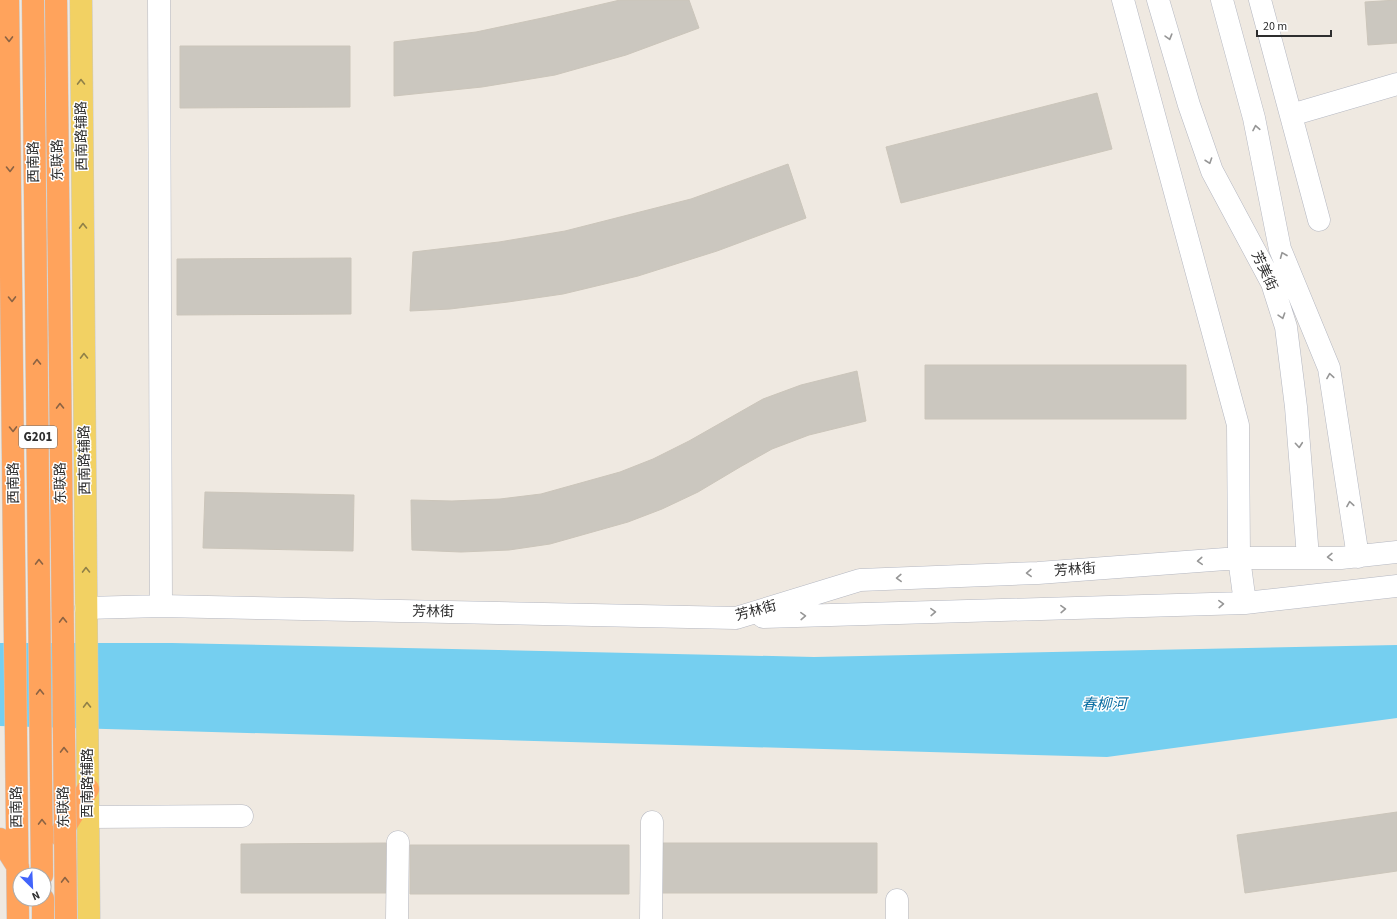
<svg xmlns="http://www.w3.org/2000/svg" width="1397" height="919" viewBox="0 0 1397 919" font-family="'Source Sans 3','Noto Sans SC',sans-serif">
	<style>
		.water { fill: #75cff0 }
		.building { fill: #cbc7bf; stroke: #cbc5ba }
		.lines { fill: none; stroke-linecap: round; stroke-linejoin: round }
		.minor-casing { stroke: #b4b7c1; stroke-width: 23 }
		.major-casing { stroke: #c9c9c9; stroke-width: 23 }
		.highway-casing { stroke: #c9c9c9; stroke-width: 23 }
		.minor { stroke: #fff; stroke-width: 22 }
		.major { stroke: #f2d163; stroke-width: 22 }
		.highway { stroke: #ffa35c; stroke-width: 22 }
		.highway-bridge-casing { stroke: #c9c9c9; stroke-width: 23; stroke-linecap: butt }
		.highway-bridge { stroke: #ffa35c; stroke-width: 22 }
		.oneway { stroke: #969696 }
		.oneway2 { stroke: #8c6343 }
		.oneway3 { stroke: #908048 }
		.labels { text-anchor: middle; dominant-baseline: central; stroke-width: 3; stroke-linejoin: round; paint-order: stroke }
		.shield { fill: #fff; stroke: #6d6d6d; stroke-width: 1 }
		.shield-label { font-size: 13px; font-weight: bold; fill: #2e2e2e }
		.street-label { font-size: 14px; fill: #2e2e2e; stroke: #fff }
		.water-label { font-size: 15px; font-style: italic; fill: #0d6fa3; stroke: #fff }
	</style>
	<rect width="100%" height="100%" fill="#efe9e1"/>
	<path class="water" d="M 0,643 L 172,643 L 814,657 L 1397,645 L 1397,718 L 1107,757 L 0,726 Z"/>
	<path class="building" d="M 620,0 L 689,0 L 699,28 L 626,55 L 555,75 L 482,87 L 394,96 L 394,42 L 476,32 L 547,17 Z
		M 1397,0 L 1397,43 L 1368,45 L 1365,2 Z
		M 180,46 L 350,46 L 350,107 L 180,108 Z
		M 1097,93 L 1112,149 L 901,203 L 886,147 Z
		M 788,164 L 806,218 L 717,251 L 638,276 L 563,294 L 508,302 L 450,309 L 410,311 L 413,252 L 499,242 L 565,231 L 691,199 Z
		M 351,258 L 351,314 L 177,315 L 177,259 Z
		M 925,365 L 1186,365 L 1186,419 L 925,419 Z
		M 857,371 L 866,421 L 809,435 L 772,449 L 740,467 L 698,492 L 662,509 L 628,522 L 550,544 L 509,550 L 461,552 L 412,550 L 411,500 L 452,501 L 500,499 L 541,494 L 620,472 L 653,459 L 689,441 L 763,399 L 801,385 Z
		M 205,492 L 354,495 L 353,551 L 203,548 Z
		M 1397,812 L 1397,871 L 1245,893 L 1237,835 Z
		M 386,843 L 386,893 L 241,893 L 241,844 Z
		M 657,843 L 877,843 L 877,893 L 657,893 Z
		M 410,845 L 629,845 L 629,894 L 410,894 Z"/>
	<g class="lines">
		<defs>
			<path id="minor" d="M 159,0 L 161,606
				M 1123,0 L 1238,425 L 1239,558 L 1245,603
				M 1158,0 L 1189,105 L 1212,171 L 1272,283 L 1286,327 L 1296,407 L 1308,557
				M 1222,0 L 1254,118 L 1280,249 L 1329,368 L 1358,557
				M 1260,0 L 1319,220
				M 1291,115 L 1397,84
				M 86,608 L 161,606 L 736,618 L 860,580 L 1038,573 L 1239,558 L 1341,558 L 1397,552
				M 763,617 L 1245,603 L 1397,586
				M 88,817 L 242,816
				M 897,900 L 897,919
				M 397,919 L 398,842
				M 651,919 L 652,822"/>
			<path id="major" d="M 81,0 L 89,919"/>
			<path id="highway" d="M 8,0 L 18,919
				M 33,0 L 42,875
				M 60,835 L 88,789
				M 0,839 L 18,867
				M 43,899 L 43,919"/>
		</defs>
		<use href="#minor" class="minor-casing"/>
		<use href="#major" class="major-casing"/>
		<use href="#highway" class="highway-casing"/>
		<use href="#minor" class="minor"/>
		<use href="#major" class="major"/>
		<use href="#highway" class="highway"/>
		<defs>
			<path id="highway-bridge" d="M 56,0 L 66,919"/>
		</defs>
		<use href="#highway-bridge" class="highway-bridge-casing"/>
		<use href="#highway-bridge" class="highway-bridge"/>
	</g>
	<defs><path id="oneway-chevron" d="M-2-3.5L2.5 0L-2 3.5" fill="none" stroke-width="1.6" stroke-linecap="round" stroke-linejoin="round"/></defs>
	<g class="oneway">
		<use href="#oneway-chevron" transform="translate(1169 37) rotate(74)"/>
		<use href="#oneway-chevron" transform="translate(1256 128) rotate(-101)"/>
		<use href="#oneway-chevron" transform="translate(1209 161) rotate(71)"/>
		<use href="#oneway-chevron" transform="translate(1283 255) rotate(-112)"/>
		<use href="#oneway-chevron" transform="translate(1282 316) rotate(72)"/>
		<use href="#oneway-chevron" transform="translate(1330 376) rotate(-99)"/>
		<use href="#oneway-chevron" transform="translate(1299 445) rotate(85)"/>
		<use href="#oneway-chevron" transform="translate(1350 504) rotate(-99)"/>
		<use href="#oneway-chevron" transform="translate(1330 557) rotate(179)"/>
		<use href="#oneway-chevron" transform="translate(1200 561) rotate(176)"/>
		<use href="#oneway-chevron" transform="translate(1029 573) rotate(178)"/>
		<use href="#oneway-chevron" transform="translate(899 578) rotate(178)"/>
		<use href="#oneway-chevron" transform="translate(1221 604) rotate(-2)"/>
		<use href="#oneway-chevron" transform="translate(1063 609) rotate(-2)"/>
		<use href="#oneway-chevron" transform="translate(933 612) rotate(-2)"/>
		<use href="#oneway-chevron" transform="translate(803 616) rotate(-2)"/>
	</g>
	<g class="oneway2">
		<use href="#oneway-chevron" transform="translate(9 39) rotate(89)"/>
		<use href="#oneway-chevron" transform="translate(10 169) rotate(89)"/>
		<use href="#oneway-chevron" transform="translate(12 299) rotate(89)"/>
		<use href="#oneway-chevron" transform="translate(37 362) rotate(-91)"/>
		<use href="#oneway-chevron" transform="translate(60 406) rotate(-91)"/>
		<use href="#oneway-chevron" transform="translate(13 429) rotate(89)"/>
		<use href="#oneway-chevron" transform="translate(39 562) rotate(-91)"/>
		<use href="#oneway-chevron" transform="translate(63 620) rotate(-91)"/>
		<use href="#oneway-chevron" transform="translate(40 692) rotate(-91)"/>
		<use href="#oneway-chevron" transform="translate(64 750) rotate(-91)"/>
		<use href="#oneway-chevron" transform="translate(42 822) rotate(-91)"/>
		<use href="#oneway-chevron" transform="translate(65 880) rotate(-91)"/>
	</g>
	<g class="oneway3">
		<use href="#oneway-chevron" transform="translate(81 82) rotate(-91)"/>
		<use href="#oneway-chevron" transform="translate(83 226) rotate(-91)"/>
		<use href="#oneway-chevron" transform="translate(84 356) rotate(-91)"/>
		<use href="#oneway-chevron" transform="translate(86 570) rotate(-91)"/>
		<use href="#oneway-chevron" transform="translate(87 705) rotate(-91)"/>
	</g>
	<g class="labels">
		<rect class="shield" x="19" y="426" width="38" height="22" rx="3"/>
		<g class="shield-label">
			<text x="38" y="437">G201</text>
		</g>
		<g class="street-label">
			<text transform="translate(82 136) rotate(-91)">西南路辅路</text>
			<text transform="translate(58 160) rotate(-91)">东联路</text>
			<text transform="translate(34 162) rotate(-91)">西南路</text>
			<text transform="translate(1264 271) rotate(65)">芳美街</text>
			<text transform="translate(85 460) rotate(-91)">西南路辅路</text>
			<text transform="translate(14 483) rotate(-91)">西南路</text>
			<text transform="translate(61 483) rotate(-91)">东联路</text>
			<text transform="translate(1075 570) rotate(-4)">芳林街</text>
			<text transform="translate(756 611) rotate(-15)">芳林街</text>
			<text transform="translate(433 612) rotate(1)">芳林街</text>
			<text transform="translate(88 783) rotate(-90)">西南路辅路</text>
			<text transform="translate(17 807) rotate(-91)">西南路</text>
			<text transform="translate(64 807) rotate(-91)">东联路</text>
		</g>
		<g class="water-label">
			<text x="1104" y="704">春柳河</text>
		</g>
	</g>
	<g transform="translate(32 887) rotate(156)"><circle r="19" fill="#ffffff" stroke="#ababab"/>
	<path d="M0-3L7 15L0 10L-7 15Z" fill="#4264fb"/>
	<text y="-6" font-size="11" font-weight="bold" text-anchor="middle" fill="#2e2e2e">N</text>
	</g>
	<path d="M1257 30v6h74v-6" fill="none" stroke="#2e2e2e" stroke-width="2"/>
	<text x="1263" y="30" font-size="12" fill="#2e2e2e" stroke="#ffffff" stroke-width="3" paint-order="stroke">20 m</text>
</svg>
